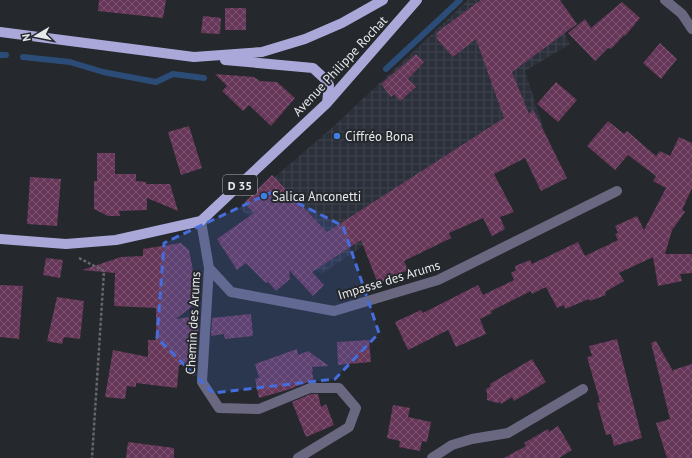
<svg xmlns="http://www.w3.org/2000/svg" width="692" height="458" viewBox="0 0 692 458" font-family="'PT Sans',sans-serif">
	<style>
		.industrial { fill: url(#industrial-grid) }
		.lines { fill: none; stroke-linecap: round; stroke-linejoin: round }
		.stream { stroke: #2b4c77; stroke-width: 6 }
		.building { fill: url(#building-cross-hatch) }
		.path { stroke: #64676b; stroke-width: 2.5; stroke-dasharray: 3 2; stroke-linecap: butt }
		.street { stroke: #696880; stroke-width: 10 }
		.primary { stroke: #aaa8d9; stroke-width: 10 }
		.marked { fill: #456ddc; fill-opacity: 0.2; stroke: #456ddc; stroke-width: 3; stroke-dasharray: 8 5; stroke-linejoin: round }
		.shop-dot { fill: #3f7fe0; stroke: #25282c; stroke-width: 1.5 }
		.labels { text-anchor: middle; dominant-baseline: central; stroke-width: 4; stroke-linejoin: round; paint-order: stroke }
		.shield { fill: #25282c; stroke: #acaeb2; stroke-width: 1 }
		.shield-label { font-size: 12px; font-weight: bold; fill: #e6e8eb }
		.street-label { font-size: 13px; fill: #e6e8eb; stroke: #25282c }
		.poi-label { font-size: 13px; fill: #e6e8eb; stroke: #25282c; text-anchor: start }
	</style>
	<defs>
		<pattern id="industrial-grid" width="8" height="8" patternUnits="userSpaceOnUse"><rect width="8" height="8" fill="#2b303a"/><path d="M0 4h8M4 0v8" fill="none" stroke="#40444d"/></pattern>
		<pattern id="building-cross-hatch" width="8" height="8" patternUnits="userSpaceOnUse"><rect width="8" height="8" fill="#663758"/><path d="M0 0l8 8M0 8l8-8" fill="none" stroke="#7c5470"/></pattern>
	</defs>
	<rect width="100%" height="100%" fill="#25282c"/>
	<path class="industrial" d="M 468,0 L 548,0 L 570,44 L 525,71 L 543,127 L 321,274 L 239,208 L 335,125 Z"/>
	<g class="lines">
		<path class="stream" d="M 0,55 L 6,55
			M 23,57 L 70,62 L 103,72 L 156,82 L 173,74 L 204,78
			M 386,69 L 460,0"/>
	</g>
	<path class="building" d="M 99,0 L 166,0 L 163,18 L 98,11 Z
		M 481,0 L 560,0 L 577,24 L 512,72 L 529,114 L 533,109 L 567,178 L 541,191 L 525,158 L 494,174 L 514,212 L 500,217 L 505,229 L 492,236 L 483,218 L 449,233 L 451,238 L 404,261 L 408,270 L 378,284 L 361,240 L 312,272 L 324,285 L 313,296 L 289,270 L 290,279 L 276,291 L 268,282 L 266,283 L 246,263 L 237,270 L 217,239 L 254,213 L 244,203 L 272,175 L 327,232 L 504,118 L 476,39 L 453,57 L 436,38 L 438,36 L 436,33 Z
		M 622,2 L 640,18 L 625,36 L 624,35 L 611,49 L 608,48 L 595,61 L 568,33 L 585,19 L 591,28 Z
		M 225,8 L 246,8 L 246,30 L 225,30 Z
		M 203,16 L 221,18 L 220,34 L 201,33 Z
		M 660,43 L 677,59 L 661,79 L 643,63 Z
		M 416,54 L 424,62 L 408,79 L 416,87 L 400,101 L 394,94 L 391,97 L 381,84 Z
		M 215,74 L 254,77 L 260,81 L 277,82 L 295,98 L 271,126 L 249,105 L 243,111 L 222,91 L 227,86 Z
		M 556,82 L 577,100 L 558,122 L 537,104 Z
		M 608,121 L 624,134 L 627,131 L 656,156 L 660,151 L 670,156 L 679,137 L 692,143 L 692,188 L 682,210 L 685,212 L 672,230 L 665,254 L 692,254 L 692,273 L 680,274 L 682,281 L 658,286 L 653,257 L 619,273 L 624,281 L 605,292 L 606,295 L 590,301 L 589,299 L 565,309 L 564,305 L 557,308 L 546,287 L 532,294 L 531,291 L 491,311 L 492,313 L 480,319 L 486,334 L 456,347 L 448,330 L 408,350 L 395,322 L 421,310 L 423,313 L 478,285 L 483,295 L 514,280 L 511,273 L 516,270 L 515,266 L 530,260 L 532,264 L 578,242 L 585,256 L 618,240 L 615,234 L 618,233 L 615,226 L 637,216 L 644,230 L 666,188 L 653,181 L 656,176 L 628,155 L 615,170 L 587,146 Z
		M 189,126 L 202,168 L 181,175 L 168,132 Z
		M 97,153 L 115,153 L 115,174 L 136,174 L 136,181 L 146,182 L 146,184 L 170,184 L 178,211 L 147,198 L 147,210 L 119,211 L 120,216 L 108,216 L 94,209 L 94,181 L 97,181 Z
		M 30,177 L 61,179 L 57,226 L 27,224 Z
		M 181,243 L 189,250 L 195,281 L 196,303 L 176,319 L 196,316 L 196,319 L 199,319 L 198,337 L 194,338 L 194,365 L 179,365 L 177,388 L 136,383 L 136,387 L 127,386 L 125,399 L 105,397 L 113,350 L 148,357 L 148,340 L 156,340 L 156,308 L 114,306 L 115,273 L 82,270 L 121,257 L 143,256 L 143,249 Z
		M 46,258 L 63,260 L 60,278 L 43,275 Z
		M 0,285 L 23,286 L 19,339 L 0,337 Z
		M 57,297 L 84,301 L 80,339 L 64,337 L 62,344 L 47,341 Z
		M 251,314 L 253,336 L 225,339 L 224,334 L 211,336 L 212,318 Z
		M 617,339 L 642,438 L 614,446 L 611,434 L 606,435 L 597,403 L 600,402 L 587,357 L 592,356 L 589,346 Z
		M 369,340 L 371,362 L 338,365 L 337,342 Z
		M 656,341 L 674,373 L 673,370 L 692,364 L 692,458 L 667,458 L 656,423 L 670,419 L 651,343 Z
		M 297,349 L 298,355 L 308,351 L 329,366 L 312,367 L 313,372 L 312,372 L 314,382 L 308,382 L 287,390 L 259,398 L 255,379 L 259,378 L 255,364 Z
		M 532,359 L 546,382 L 514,401 L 512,397 L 501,404 L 500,402 L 497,403 L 487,400 L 487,393 L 486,389 L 491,386 L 490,384 Z
		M 311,394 L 318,394 L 321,407 L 326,404 L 334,425 L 306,437 L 292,402 Z
		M 393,405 L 410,408 L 408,417 L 431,422 L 427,442 L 422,441 L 420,451 L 399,447 L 400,441 L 387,438 Z
		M 558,426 L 572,450 L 559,458 L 504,458 L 526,446 L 524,443 L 548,429 L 549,432 Z
		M 128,442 L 174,448 L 174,458 L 126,458 Z"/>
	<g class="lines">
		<path class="path" d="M 79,258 L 104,271 L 92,458"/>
		<path class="street" d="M 665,0 L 682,14 L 692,29
			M 201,221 L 209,268 L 202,382 L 219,408 L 259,409 L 310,388 L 339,388 L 356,408 L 349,427 L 298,458
			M 209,268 L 231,292 L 334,311 L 438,280 L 617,191
			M 432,458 L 452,445 L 472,439 L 508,433 L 583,389"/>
		<path class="primary" d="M 0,32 L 194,57 L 262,52 L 305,39 L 342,23 L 383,0
			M 225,60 L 313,68 L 325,79 L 329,85 L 327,103
			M 0,239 L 66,244 L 116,240 L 201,221 L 327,103 L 417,0"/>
	</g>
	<path class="marked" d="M 274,191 L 343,226 L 379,333 L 335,379 L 213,393 L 157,338 L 164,243 Z"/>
	<g class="shop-dot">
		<circle cx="337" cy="136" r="4"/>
		<circle cx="264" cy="196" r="4"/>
	</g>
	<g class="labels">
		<rect class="shield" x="223" y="175" width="34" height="20" rx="3"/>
		<g class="shield-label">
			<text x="240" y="185">D 35</text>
		</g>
		<g class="street-label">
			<text transform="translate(340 66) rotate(-47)">Avenue Philippe Rochat</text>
			<text transform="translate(389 280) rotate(-17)">Impasse des Arums</text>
			<text transform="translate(193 323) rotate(-87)">Chemin des Arums</text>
		</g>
		<g class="poi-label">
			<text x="345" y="136">Ciffréo Bona</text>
			<text x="272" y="196">Salica Anconetti</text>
		</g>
	</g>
	<g transform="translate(36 36) rotate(260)" stroke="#25282c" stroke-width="3" paint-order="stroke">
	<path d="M0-3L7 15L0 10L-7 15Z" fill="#e6e8eb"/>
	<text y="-6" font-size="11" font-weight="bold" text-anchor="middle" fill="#e6e8eb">N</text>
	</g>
</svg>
